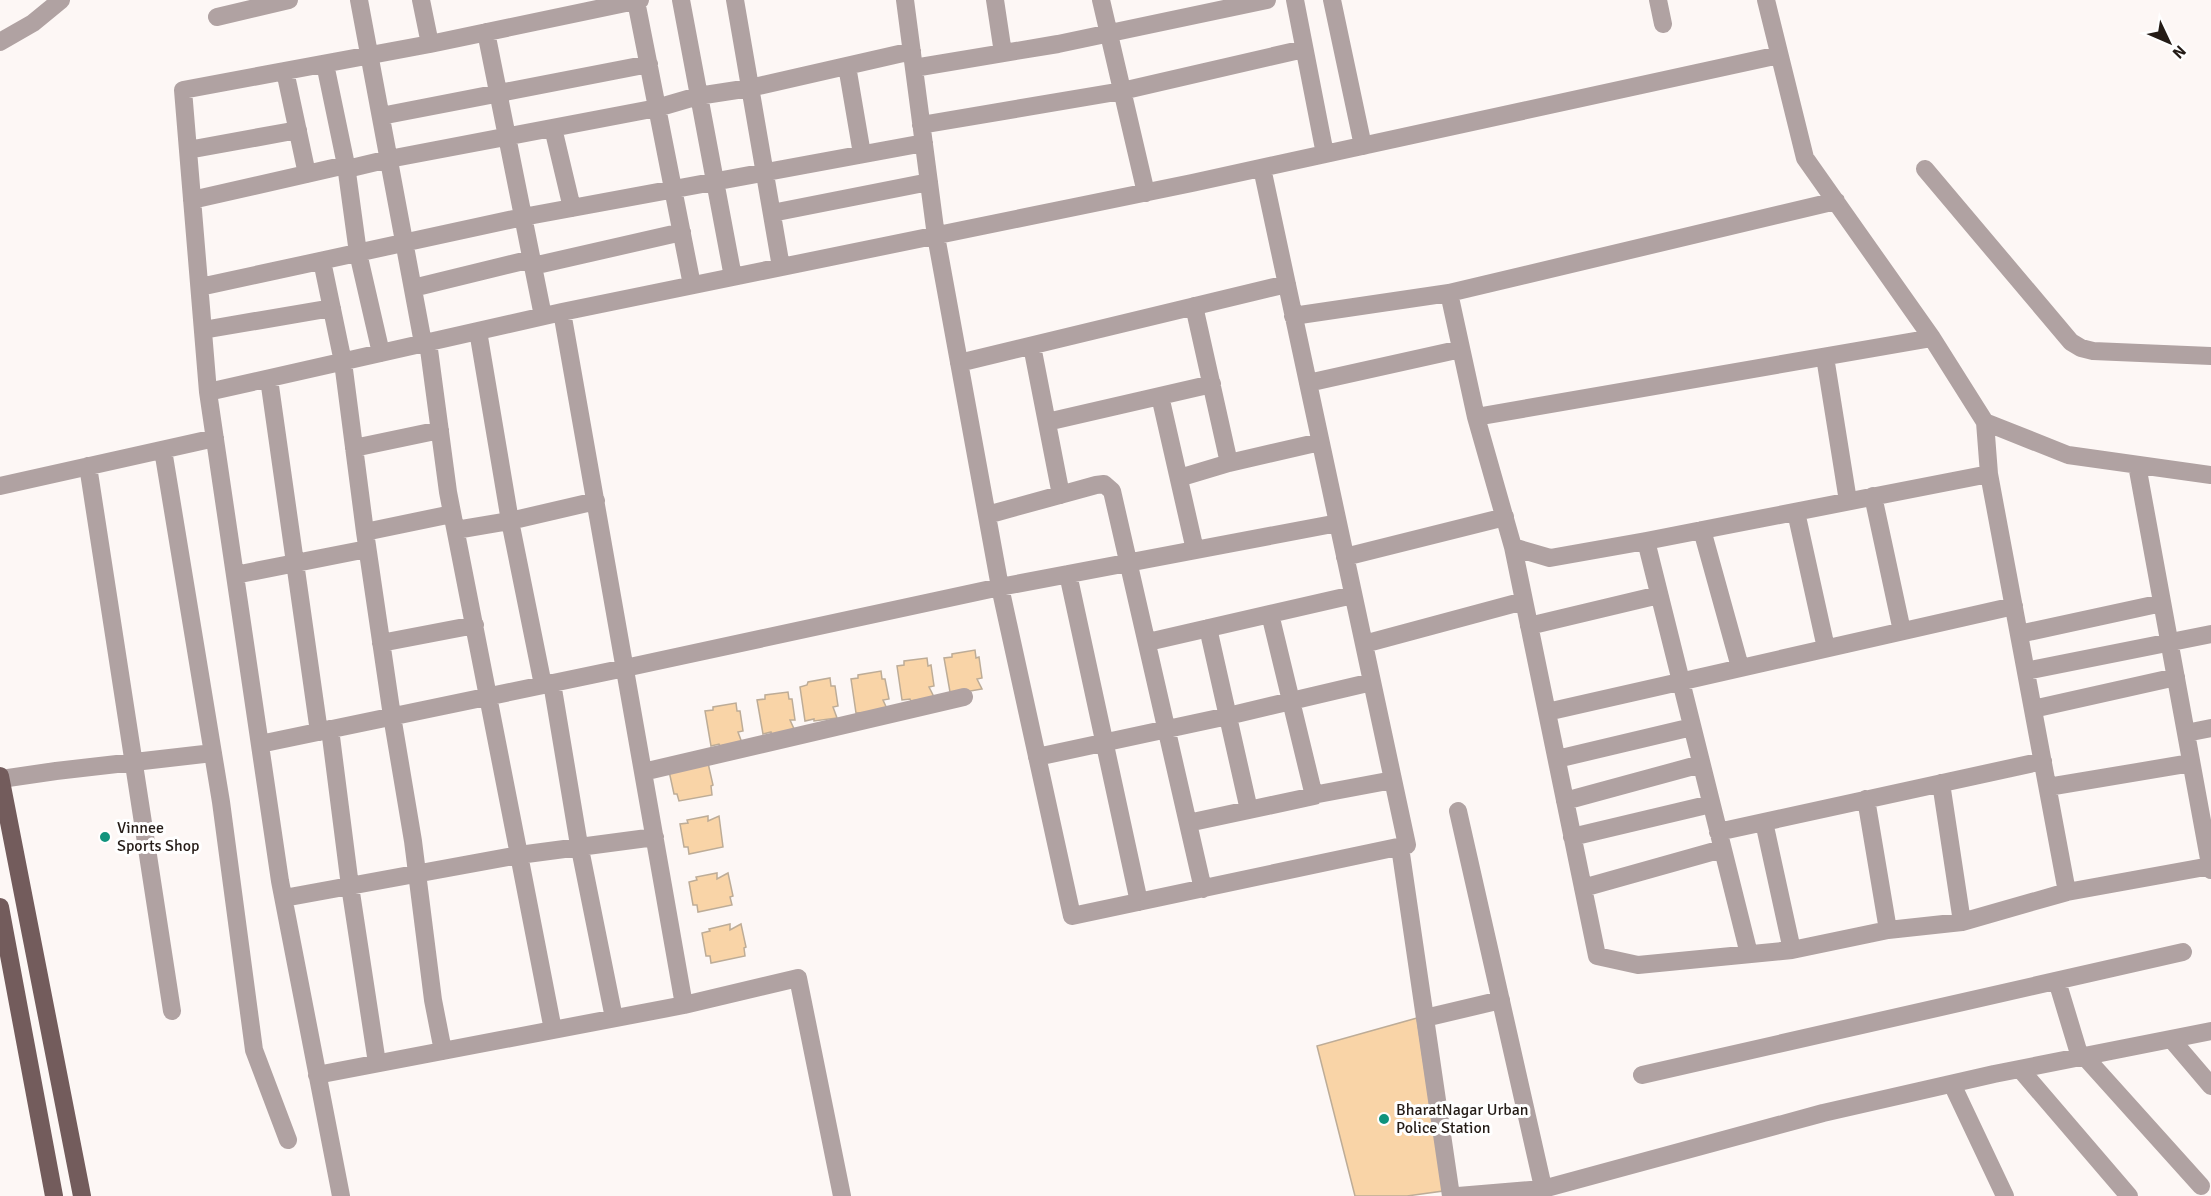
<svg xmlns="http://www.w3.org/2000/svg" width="2211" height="1196" viewBox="0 0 2211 1196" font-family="Signika,sans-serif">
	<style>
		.building { fill: #f9d4a7; stroke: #bdac97; stroke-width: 1.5 }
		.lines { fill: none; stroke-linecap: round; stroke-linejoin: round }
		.minor { stroke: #b0a2a2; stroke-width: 18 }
		.major { stroke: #735c5c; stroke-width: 18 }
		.poi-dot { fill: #10937c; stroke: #fff; stroke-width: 2 }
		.labels { text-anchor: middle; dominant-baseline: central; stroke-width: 6; stroke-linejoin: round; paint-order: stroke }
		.poi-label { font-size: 16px; fill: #251c17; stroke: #fff; text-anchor: start }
	</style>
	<rect width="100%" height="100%" fill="#fdf7f5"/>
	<path class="building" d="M 975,650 L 976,658 L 979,657 L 982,678 L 977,679 L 982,689 L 959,693 L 950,692 L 944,658 L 952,657 L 952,654 Z
		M 927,658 L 928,666 L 931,665 L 934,686 L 929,687 L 934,697 L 911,701 L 910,699 L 902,700 L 897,666 L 904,665 L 904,661 Z
		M 881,671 L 882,679 L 885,679 L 889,699 L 883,700 L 888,711 L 856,713 L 851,679 L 858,678 L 858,675 Z
		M 830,678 L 831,686 L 835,686 L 838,706 L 833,707 L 837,718 L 814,721 L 814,719 L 805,721 L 800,687 L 807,685 L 808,682 Z
		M 788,692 L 789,699 L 792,699 L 795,720 L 790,720 L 795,731 L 772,735 L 771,732 L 763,734 L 757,700 L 765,699 L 765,695 Z
		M 736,703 L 737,711 L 740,711 L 743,731 L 738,732 L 742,743 L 720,746 L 719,744 L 711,746 L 705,711 L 713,710 L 713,707 Z
		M 708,763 L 713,785 L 711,786 L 712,795 L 679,801 L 677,794 L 674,794 L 669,771 Z
		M 708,816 L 708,821 L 719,816 L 723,847 L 689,854 L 688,847 L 684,847 L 680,824 L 688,823 L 687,820 Z
		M 717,873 L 717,879 L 728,873 L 733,896 L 730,897 L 732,905 L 698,912 L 697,905 L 693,905 L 689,882 L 697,880 L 696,877 Z
		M 730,924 L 730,930 L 741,924 L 746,947 L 744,948 L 745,956 L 711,963 L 710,956 L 706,956 L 702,933 L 710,931 L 709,929 Z
		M 1417,1018 L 1443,1191 L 1407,1196 L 1355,1196 L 1317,1046 Z"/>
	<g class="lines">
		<path class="minor" d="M 359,0 L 423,343
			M 421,0 L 430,44
			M 681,0 L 733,277
			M 735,0 L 781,267
			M 905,0 L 936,236 L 1000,587 L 1072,916 L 1407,845 L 1262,168
			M 995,0 L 1003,53
			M 1101,0 L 1146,193
			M 1295,0 L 1325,154
			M 1332,0 L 1363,146
			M 1658,0 L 1663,24
			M 1766,0 L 1805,158 L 1932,338 L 1985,422 L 2068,455 L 2211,475
			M 636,1 L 692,285
			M 217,17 L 289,0
			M 486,32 L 543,316
			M 0,42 L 33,23 L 61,0
			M 325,64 L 346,165 L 358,253 L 381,353
			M 847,66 L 862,154
			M 914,68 L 1058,44 L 1267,0
			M 285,71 L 307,174
			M 381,116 L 649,64
			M 921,125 L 1122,91 L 1304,49
			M 553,128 L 572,208
			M 188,150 L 298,130
			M 347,169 L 389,159 L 657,108 L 698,96 L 750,88 L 912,51
			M 1925,169 L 2071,342 L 2081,348 L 2093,351 L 2211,356
			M 192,200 L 346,165
			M 1836,201 L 1449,293 L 1476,417 L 1513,547 L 1550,558 L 1646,541 L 1989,474
			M 772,213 L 929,182
			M 322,261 L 343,362 L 365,532 L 392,716 L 413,841 L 433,1000 L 443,1051
			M 533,266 L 682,232
			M 200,287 L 523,217 L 924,143
			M 413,288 L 532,259
			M 1194,306 L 1229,463
			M 562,312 L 684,1005
			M 1293,316 L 1449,293
			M 203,330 L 332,308
			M 478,331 L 510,521 L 543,685
			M 1032,346 L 1061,495
			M 1825,357 L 1848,501
			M 959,363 L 1287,284
			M 269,379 L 319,732
			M 1308,383 L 1461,349
			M 208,392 L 183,90 L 430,44 L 640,0
			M 1160,396 L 1195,550
			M 1476,417 L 1932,338
			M 1047,422 L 1212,384
			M 1985,422 L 1989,474 L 2067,892 L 2210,866
			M 354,448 L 440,430
			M 163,450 L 221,802 L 254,1050 L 288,1140
			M 2137,465 L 2211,870
			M 88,466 L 172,1011
			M 1179,478 L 1229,463 L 1320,442
			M 0,486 L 215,438
			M 1873,496 L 1902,631
			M 1796,512 L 1826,648
			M 987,515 L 1096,485 L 1104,484 L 1112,491 L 1203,889
			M 456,530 L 510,521 L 596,501
			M 1702,530 L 1740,667
			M 365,532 L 452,514
			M 1646,541 L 1749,954
			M 1513,547 L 1597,956 L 1638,965 L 1792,950 L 1888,930 L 1962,922 L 2067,892
			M 1345,557 L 1505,517
			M 1068,574 L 1139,902
			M 235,575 L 367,549
			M 1529,626 L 1659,595
			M 1208,628 L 1249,810
			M 2019,634 L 2162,603
			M 1148,642 L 1353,595
			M 381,643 L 475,625
			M 1364,644 L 1524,601
			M 2026,671 L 2211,634
			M 552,683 L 578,839 L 614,1018
			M 2033,709 L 2176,677
			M 1547,712 L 2014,606
			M 330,729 L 350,886 L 377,1063
			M 2186,733 L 2211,728
			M 260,744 L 625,668 L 1000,587 L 1338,523
			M 1037,757 L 1228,716 L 1372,682
			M 1557,759 L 1692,727
			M 643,772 L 964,697
			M 1,779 L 56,771 L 213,753
			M 1941,783 L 1962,922
			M 2048,787 L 2191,763
			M 1313,795 L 1393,780
			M 1866,799 L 1888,930
			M 1565,801 L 1701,764
			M 1458,811 L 1545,1196
			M 1764,822 L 1792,950
			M 1188,823 L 1314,796 L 1270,614
			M 1718,832 L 2043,761
			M 1572,837 L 1711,804
			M 1400,847 L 1451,1196
			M 1583,888 L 1722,849
			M 284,898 L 519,855 L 448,492 L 428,342
			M 2057,981 L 2080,1057
			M 1425,1018 L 1501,1000
			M 553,1030 L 519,855 L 655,837
			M 2171,1039 L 2211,1086
			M 2084,1056 L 2201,1186
			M 2020,1069 L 2129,1196
			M 317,1075 L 684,1005 L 798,978 L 842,1196
			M 1642,1075 L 2183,952
			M 1952,1084 L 2005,1196
			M 341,1196 L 280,881 L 208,392 L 562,312 L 1192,183 L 1779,55
			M 1458,1196 L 1543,1189 L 1823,1113 L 1994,1074 L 2211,1031"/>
		<path class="major" d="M 0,776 L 82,1196
			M 0,907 L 54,1196"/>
	</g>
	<g class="poi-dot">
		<circle cx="105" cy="837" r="6"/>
		<circle cx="1384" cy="1119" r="6"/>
	</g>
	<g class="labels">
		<g class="poi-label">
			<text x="117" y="828">Vinnee<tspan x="117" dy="18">Sports Shop</tspan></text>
			<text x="1396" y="1110">BharatNagar Urban<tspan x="1396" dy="18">Police Station</tspan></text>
		</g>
	</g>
	<g transform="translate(2169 42) rotate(134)" stroke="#ffffff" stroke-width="4.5" paint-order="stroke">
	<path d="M0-4.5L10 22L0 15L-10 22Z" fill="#251c17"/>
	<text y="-9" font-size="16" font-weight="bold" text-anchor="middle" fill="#251c17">N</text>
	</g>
</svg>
